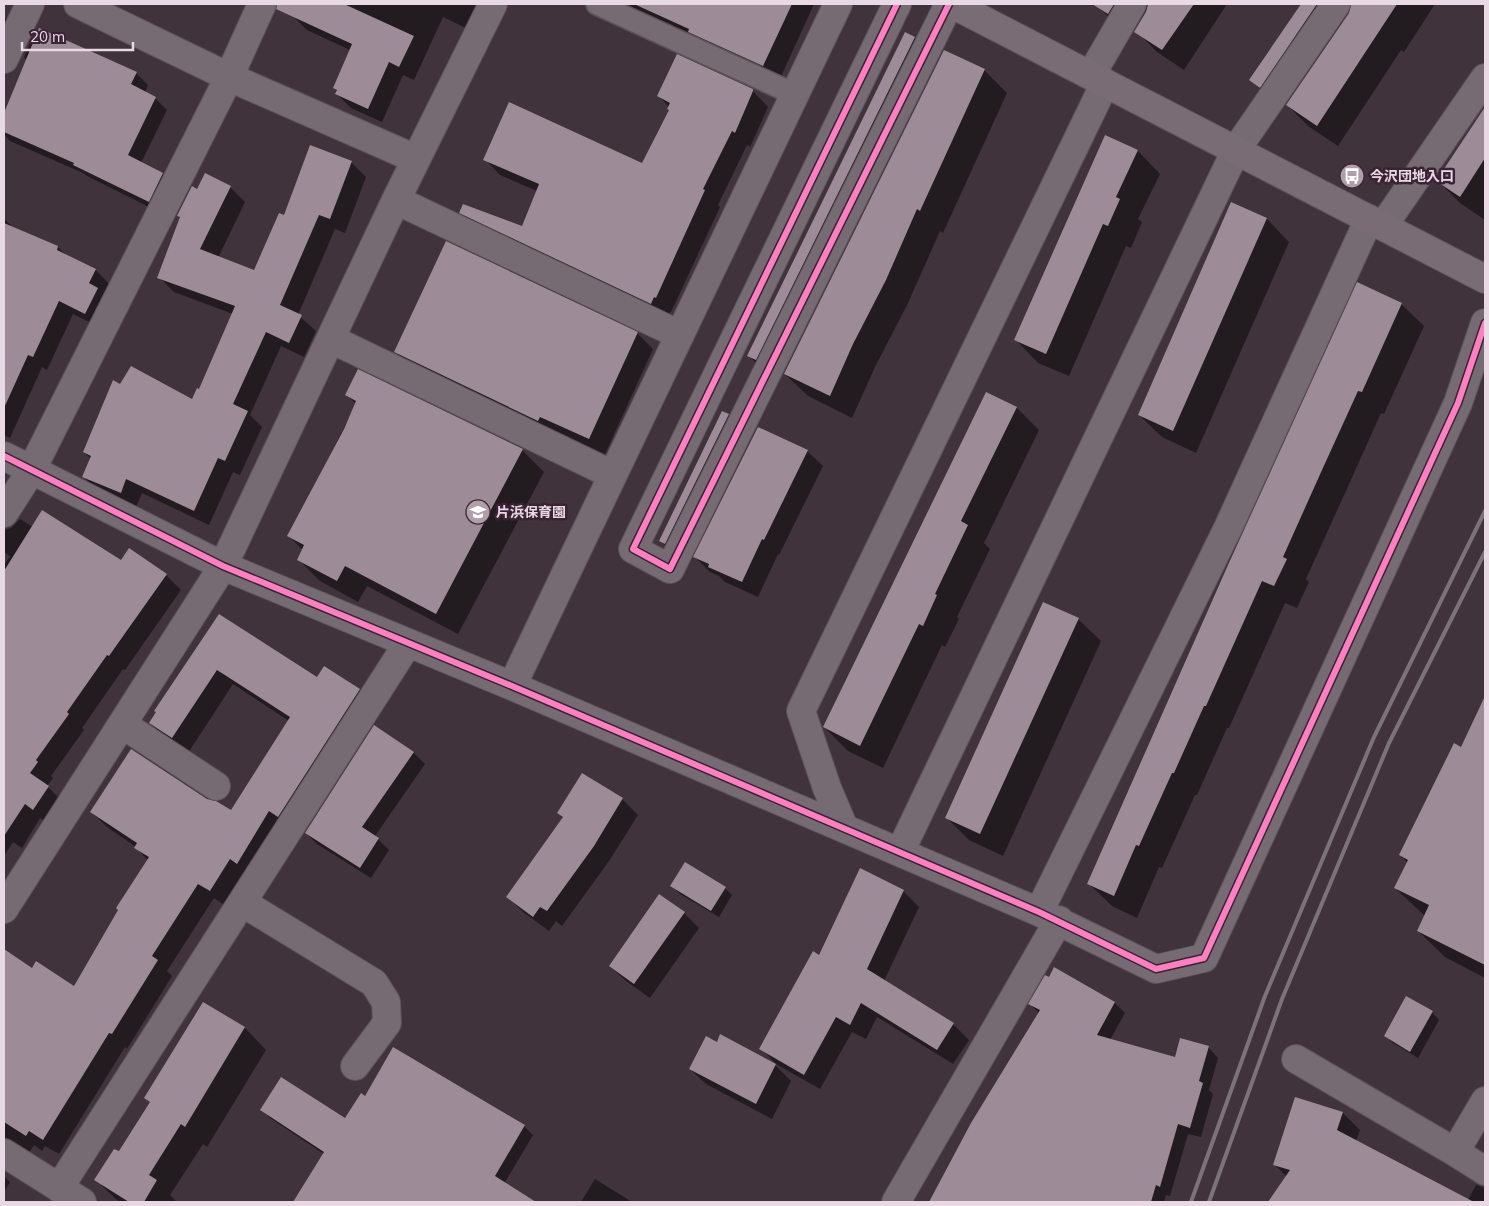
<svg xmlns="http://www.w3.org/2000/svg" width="1489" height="1206" viewBox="0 0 1489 1206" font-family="Mulish,'Noto Sans JP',sans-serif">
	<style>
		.shadow { fill: #0007 }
		.building { fill: #9d8b98 }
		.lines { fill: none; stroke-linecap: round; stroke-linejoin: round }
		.lane-casing { stroke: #5d515a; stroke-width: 24 }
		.street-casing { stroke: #5d515a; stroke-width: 30 }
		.secondary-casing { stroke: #5d515a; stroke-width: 30 }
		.lane { stroke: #766b73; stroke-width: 21 }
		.street { stroke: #766b73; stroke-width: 28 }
		.secondary { stroke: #796c75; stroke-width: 28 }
		.rail { stroke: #7c7278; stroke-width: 4 }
		.cycleway-casing { stroke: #3b2335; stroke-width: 9 }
		.cycleway { stroke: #ff80c0; stroke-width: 6 }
		.labels { text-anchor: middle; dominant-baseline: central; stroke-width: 5; stroke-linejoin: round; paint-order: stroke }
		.poi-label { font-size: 14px; font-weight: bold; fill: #e9d9e4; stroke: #3b2335; text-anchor: start }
	</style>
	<rect width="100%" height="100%" fill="#40333c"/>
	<path class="shadow" d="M 289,4 L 481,4 L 470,30 L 443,17 L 414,80 L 403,75 L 382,122 L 351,108 L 337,94 L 338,92 L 334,88 L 350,50 L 307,30 L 292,15 L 287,7 Z
		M 616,4 L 814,4 L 779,81 Z
		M 1101,4 L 1227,4 L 1184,70 L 1157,52 L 1136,31 L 1149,8 L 1139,17 L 1119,28 L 1099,7 Z
		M 1302,4 L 1435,4 L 1404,52 L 1401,50 L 1338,146 L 1308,126 L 1287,105 L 1351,10 L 1344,16 L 1272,101 L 1251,80 Z
		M 4,17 L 20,32 L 4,56 Z
		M 36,31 L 136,73 L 148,85 L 145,93 L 155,98 L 167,110 L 141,163 L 163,174 L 175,186 L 161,213 L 87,176 L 83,173 L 10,141 L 4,134 L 4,116 L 26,66 L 27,60 L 24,57 Z
		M 905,34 L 915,38 L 930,53 L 764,371 L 749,356 Z
		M 984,70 L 1007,93 L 943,233 L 940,231 L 908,303 L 875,367 L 852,418 L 808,396 L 785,374 Z
		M 752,90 L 768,107 L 750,147 L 747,145 L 718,205 L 720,207 L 671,312 L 670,312 L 667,318 L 476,228 L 460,212 L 522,227 L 537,191 L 500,175 L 485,159 L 643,164 L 671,110 L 669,107 L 659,96 Z
		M 1485,109 L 1485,220 L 1460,203 L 1438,181 Z
		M 1106,137 L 1138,151 L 1160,174 L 1138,219 L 1142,222 L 1131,248 L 1126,246 L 1069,376 L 1038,363 L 1016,340 Z
		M 351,162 L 366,177 L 345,233 L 335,229 L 298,315 L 316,331 L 304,357 L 281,346 L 250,415 L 262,427 L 240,475 L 233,472 L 209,525 L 142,493 L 136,507 L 99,492 L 84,477 L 91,459 L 84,452 L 121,386 L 193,401 L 199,391 L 233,314 L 174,292 L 159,277 L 181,218 L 178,215 L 198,191 L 230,187 L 245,202 L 218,258 L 255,272 L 284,217 Z
		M 1232,204 L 1267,219 L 1289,242 L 1196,453 L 1162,437 L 1139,415 Z
		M 4,219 L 15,229 L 58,247 L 67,256 L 96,270 L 109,284 L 104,295 L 111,302 L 99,327 L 73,314 L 47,370 L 42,367 L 10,438 L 4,435 Z
		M 446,243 L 637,333 L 653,349 L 605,454 L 556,431 L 554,436 L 411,367 L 396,352 Z
		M 1401,304 L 1424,326 L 1384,414 L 1381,413 L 1345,493 L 1306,579 L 1309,582 L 1297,608 L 1285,603 L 1229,728 L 1227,728 L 1197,795 L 1195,795 L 1162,868 L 1159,867 L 1137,918 L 1112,906 L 1089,884 Z
		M 358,371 L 522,450 L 544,472 L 458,634 L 367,586 L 358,602 L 320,581 L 299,560 L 303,550 L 289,536 L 356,404 L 346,394 Z
		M 987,393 L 1017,408 L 1039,430 L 984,543 L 990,549 L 957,617 L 959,619 L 945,647 L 942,645 L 883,768 L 848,751 L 825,728 Z
		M 728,415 L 744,430 L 676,557 L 661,541 Z
		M 807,451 L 823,466 L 779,555 L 778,554 L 758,597 L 725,582 L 719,576 L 710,572 L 695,557 Z
		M 20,519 L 33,527 L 121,562 L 166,575 L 181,590 L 125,670 L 123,669 L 82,728 L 84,730 L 51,776 L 53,778 L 47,786 L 64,803 L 49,824 L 40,818 L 22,848 L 13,842 L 4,856 L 4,726 L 27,691 L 4,678 L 4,565 L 10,556 L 4,552 L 4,530 L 11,528 Z
		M 220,615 L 318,679 L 359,690 L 374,706 L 226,906 L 214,898 L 167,971 L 172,976 L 127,1049 L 125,1047 L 59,1154 L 45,1146 L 42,1151 L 34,1145 L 28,1154 L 4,1167 L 4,951 L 32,970 L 74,988 L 148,861 L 136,847 L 107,827 L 92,812 L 207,800 L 231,812 L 289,721 L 233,684 L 188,753 L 166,738 L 150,723 Z
		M 1078,619 L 1101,641 L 1003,856 L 969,840 L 946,817 Z
		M 1485,699 L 1485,978 L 1445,957 L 1418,931 L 1425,916 L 1395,888 L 1408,863 L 1400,855 L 1462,748 Z
		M 374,727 L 414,753 L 425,764 L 375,836 L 389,850 L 371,878 L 317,844 L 306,833 Z
		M 622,799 L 638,815 L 609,861 L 562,926 L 556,921 L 549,931 L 523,912 L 508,897 L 564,819 L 558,813 Z
		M 860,870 L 903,891 L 919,907 L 884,981 L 953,1024 L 969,1040 L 953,1064 L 877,1017 L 866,1039 L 852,1032 L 820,1089 L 776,1064 L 761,1048 L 820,956 Z
		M 672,886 L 725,888 L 732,895 L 719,917 L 680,894 Z
		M 684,913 L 699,928 L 650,998 L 626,981 L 610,966 Z
		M 1115,1003 L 1125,1013 L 1110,1040 L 1176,1059 L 1208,1047 L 1218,1058 L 1209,1090 L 1213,1094 L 1201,1137 L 1188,1134 L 1170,1196 L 1166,1195 L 1164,1202 L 1110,1202 L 1139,1125 L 1083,1202 L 931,1202 L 972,1124 L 1039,1013 L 1030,1004 Z
		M 203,1004 L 245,1028 L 266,1050 L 207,1147 L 203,1144 L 170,1195 L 177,1202 L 119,1202 L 96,1180 L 119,1153 L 151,1103 L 146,1098 Z
		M 1432,1012 L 1439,1020 L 1418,1058 L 1393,1043 L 1386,1036 Z
		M 721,1036 L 775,1065 L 791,1081 L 772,1119 L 706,1084 L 690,1069 L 717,1044 Z
		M 393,1048 L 524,1126 L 533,1135 L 504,1184 L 534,1202 L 295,1202 L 324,1154 L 270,1118 L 262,1110 L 346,1119 L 365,1097 Z
		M 1296,1098 L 1343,1113 L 1360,1130 L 1356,1141 L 1455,1194 L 1467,1202 L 1476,1185 L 1485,1188 L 1485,1202 L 1269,1202 L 1287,1177 L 1274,1164 Z
		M 4,1171 L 5,1177 L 10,1182 L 4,1192 Z
		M 595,1179 L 632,1202 L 581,1202 Z"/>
	<path class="building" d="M 277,4 L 344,4 L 414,36 L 399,67 L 389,62 L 368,109 L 335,94 L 337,90 L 333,88 L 352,44 L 276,9 Z
		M 634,4 L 792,4 L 763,66 L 688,32 L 689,29 Z
		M 1092,4 L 1114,4 L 1108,14 Z
		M 1148,4 L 1194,4 L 1162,50 L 1134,32 L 1146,12 Z
		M 1301,4 L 1317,4 L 1260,88 L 1249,80 Z
		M 1351,4 L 1397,4 L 1317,126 L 1286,105 L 1349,13 Z
		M 39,28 L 137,72 L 131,84 L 156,97 L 128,155 L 163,173 L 149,202 L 73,165 L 74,163 L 4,132 L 4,113 Z
		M 905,32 L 915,37 L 756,360 L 747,356 Z
		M 944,50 L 985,69 L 920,211 L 917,209 L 886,280 L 853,344 L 830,396 L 784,374 Z
		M 677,54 L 753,89 L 753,91 L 735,133 L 732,131 L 703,189 L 705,190 L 656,298 L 654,297 L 651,304 L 459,213 L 463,204 L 522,226 L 539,184 L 483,160 L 509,102 L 642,163 L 669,110 L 667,109 L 670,103 L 657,96 Z
		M 1485,107 L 1485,158 L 1460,197 L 1436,181 Z
		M 1105,135 L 1138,150 L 1116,197 L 1120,199 L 1108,226 L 1103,224 L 1046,354 L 1014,340 Z
		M 310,145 L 352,161 L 330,219 L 319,215 L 280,305 L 302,315 L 289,343 L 266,332 L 233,404 L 248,411 L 225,461 L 218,458 L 194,511 L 126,479 L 121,493 L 82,477 L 91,456 L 83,452 L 113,380 L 120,384 L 131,366 L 192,399 L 197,388 L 199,389 L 235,306 L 157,278 L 180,217 L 177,216 L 192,186 L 197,189 L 205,173 L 231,186 L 200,249 L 254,270 L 279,213 L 284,215 Z
		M 1231,202 L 1267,218 L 1173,431 L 1138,415 Z
		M 4,223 L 58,246 L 57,250 L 96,269 L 89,283 L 98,288 L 85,314 L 59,301 L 33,357 L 28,355 L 4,408 Z
		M 446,241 L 638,332 L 589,439 L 540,417 L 538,421 L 394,352 Z
		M 1357,282 L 1402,303 L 1362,392 L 1358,391 L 1322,470 L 1283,557 L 1287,559 L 1274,586 L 1262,581 L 1206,706 L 1204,706 L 1174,773 L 1172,773 L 1139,846 L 1136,845 L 1114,896 L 1087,884 L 1228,565 Z
		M 358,369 L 523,449 L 436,614 L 345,566 L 337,581 L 297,560 L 304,545 L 287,536 L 344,429 L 356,401 L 345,395 Z
		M 986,392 L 1017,407 L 961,521 L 968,525 L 935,594 L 937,595 L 923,626 L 919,624 L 860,746 L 823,727 Z
		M 722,411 L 729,414 L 665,544 L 659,541 Z
		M 758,427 L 808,450 L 764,540 L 762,539 L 742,582 L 708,567 L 709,564 L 693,557 Z
		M 42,510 L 121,560 L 129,548 L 167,574 L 109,656 L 107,655 L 67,712 L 69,714 L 36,760 L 38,762 L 30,773 L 49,786 L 33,810 L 25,804 L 4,836 L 4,571 Z
		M 1043,602 L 1079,618 L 980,834 L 945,818 Z
		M 219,614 L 317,677 L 324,666 L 360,689 L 278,817 L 269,811 L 237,864 L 230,859 L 210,891 L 198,884 L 152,956 L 158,960 L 112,1034 L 109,1033 L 43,1140 L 29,1131 L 26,1136 L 4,1122 L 4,949 L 32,968 L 36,961 L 74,986 L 118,910 L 116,908 L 149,857 L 134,848 L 137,843 L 90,812 L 131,749 L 207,799 L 216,801 L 231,810 L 290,717 L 217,670 L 172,738 L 149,723 L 156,712 L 154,711 Z
		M 1485,696 L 1485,965 L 1417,931 L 1429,905 L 1394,888 L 1408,860 L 1399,855 L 1454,743 L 1461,747 Z
		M 374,725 L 414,752 L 362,827 L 379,838 L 360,868 L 305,833 Z
		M 582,773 L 623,798 L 594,846 L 547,911 L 540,907 L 533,917 L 506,897 L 563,817 L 557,813 Z
		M 685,862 L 726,887 L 711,911 L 670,886 Z
		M 860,868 L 904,890 L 867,969 L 954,1023 L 937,1050 L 861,1003 L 850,1025 L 836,1017 L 804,1075 L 759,1049 L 813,951 L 819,955 Z
		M 659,894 L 685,912 L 634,984 L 609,966 Z
		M 1054,967 L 1115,1002 L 1097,1035 L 1175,1057 L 1180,1038 L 1209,1046 L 1199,1081 L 1203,1083 L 1190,1128 L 1178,1124 L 1160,1187 L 1156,1185 L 1151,1202 L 929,1202 L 971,1123 L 1040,1010 L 1028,1004 L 1045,975 L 1049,977 Z
		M 1406,996 L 1433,1011 L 1410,1052 L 1384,1036 Z
		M 203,1002 L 245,1027 L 185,1127 L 181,1124 L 149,1175 L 157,1180 L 144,1202 L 129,1202 L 94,1180 L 114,1149 L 119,1151 L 150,1102 L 144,1098 Z
		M 720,1034 L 776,1064 L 756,1104 L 689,1069 L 706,1036 L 717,1042 Z
		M 393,1047 L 525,1125 L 495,1176 L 536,1202 L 293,1202 L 324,1152 L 260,1110 L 281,1077 L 345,1118 L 361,1093 L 365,1096 Z
		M 1295,1097 L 1343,1112 L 1337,1130 L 1474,1202 L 1268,1202 L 1290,1170 L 1273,1165 Z"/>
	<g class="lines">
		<defs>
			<path id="lane" d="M 597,4 L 794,94"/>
			<path id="street" d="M 78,4 L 229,77 L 416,159
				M 897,4 L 633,549 L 670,569 L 949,4
				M 4,59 L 30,4
				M 1091,75 L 1132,4
				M 396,200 L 680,335
				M 1383,226 L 1485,78
				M 331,339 L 613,475
				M 4,456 L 223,566 L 512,686 L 1039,912 L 1156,969 L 1204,958 L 1458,403 L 1485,323
				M 4,513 L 31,471 L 229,77 L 262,4
				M 512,686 L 838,4
				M 122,724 L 216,786
				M 844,828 L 827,788 L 801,711 L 1105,83
				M 900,852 L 1236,150 L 1336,4
				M 243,903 L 374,983 L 386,1002 L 387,1023 L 355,1066
				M 4,909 L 223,566 L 396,200 L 493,4
				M 1039,912 L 1228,528 L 1369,219
				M 1296,1059 L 1455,1152 L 1485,1101
				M 1455,1152 L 1485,1171
				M 4,1153 L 82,1202
				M 59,1188 L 408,643
				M 896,1202 L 1059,920"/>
			<path id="secondary" d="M 952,4 L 1485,279"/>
		</defs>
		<use href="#lane" class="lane-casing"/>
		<use href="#street" class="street-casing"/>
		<use href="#secondary" class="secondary-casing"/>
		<use href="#lane" class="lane"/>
		<use href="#street" class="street"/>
		<use href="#secondary" class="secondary"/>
		<path class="rail" d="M 1191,1202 L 1265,996 L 1374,737 L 1485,511
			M 1209,1202 L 1282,999 L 1389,743 L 1485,552"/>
		<defs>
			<path id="cycleway" d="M 897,4 L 633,549 L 670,569 L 949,4
				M 4,456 L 223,566 L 512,686 L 1039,912 L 1156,969 L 1204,958 L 1458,403 L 1485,323"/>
		</defs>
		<use href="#cycleway" class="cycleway-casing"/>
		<use href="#cycleway" class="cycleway"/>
	</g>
	<defs>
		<symbol id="bus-disc" viewBox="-11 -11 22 22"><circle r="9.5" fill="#ae9fa9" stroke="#3b2335"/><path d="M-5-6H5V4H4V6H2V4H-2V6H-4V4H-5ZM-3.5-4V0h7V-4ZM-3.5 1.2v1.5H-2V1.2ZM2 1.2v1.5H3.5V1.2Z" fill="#fff"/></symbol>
		<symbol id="school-disc" viewBox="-11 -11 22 22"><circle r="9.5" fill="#ae9fa9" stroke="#3b2335"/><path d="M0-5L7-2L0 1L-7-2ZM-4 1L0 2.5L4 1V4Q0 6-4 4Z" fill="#fff"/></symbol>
	</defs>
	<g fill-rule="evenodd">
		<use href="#bus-disc" x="1338" y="162" width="28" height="28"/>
		<use href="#school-disc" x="464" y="498" width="28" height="28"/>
	</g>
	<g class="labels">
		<g class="poi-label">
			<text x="1370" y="176">今沢団地入口</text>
			<text x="496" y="512">片浜保育園</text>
		</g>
	</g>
	<rect width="1489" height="1206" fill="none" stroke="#e9d9e4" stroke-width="10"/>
	<path d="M22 42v8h111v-8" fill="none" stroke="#e9d9e4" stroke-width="2.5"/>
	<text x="30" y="42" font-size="15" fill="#e9d9e4" stroke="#3b2335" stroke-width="4" paint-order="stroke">20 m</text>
</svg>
